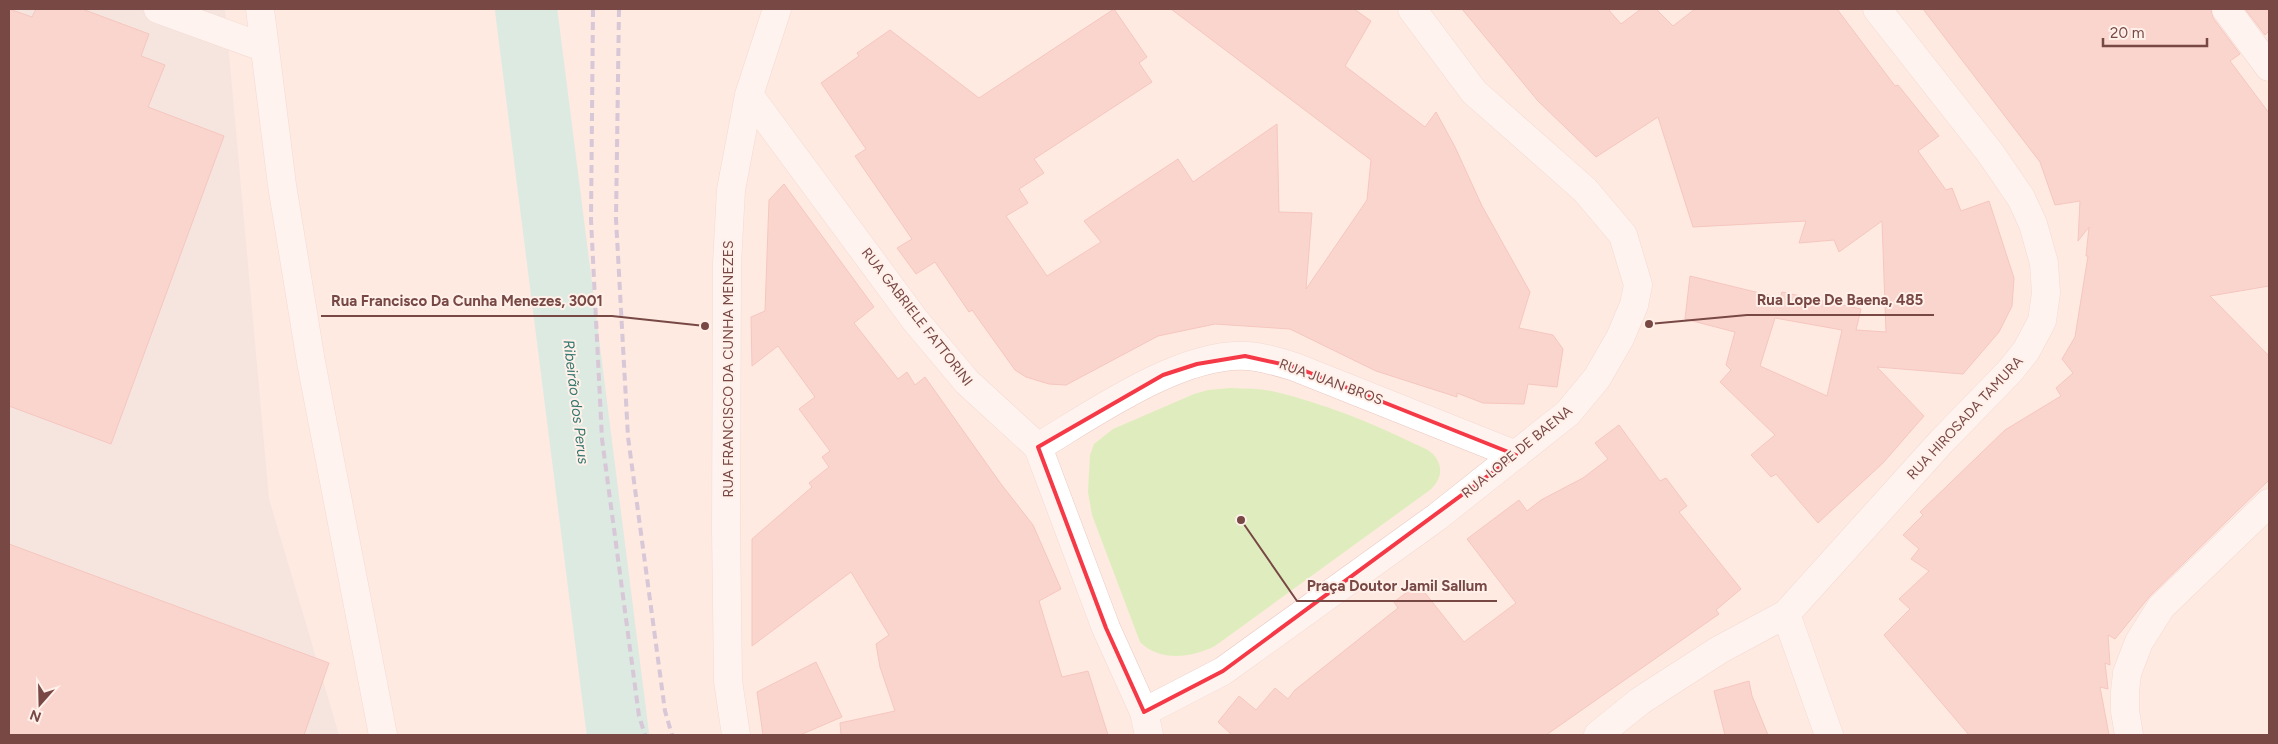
<svg xmlns="http://www.w3.org/2000/svg" width="2278" height="744" viewBox="0 0 2278 744" font-family="Figtree,sans-serif">
	<style>
		.industrial { fill: #eddfdc }
		.green { fill: #dfedbe }
		.lines { fill: none; stroke-linecap: round; stroke-linejoin: round }
		.river { stroke: #b3eae2; stroke-width: 62 }
		.building { fill: #f7bcb5; stroke: #eb9c94; fill-rule: evenodd }
		.minor-casing { stroke: #e9c8c1; stroke-width: 29 }
		.minor { stroke: #fff; stroke-width: 28 }
		.rail { stroke: #a99ec9; stroke-width: 4; stroke-dasharray: 8 5; stroke-linecap: butt }
		.marked { fill: none; stroke: #f53946; stroke-width: 4; stroke-linejoin: round }
		.labels { text-anchor: middle; dominant-baseline: central; stroke-width: 4; stroke-linejoin: round; paint-order: stroke }
		.street-label { font-size: 14px; fill: #784845; stroke: #fff0e9 }
		.water-label { font-size: 15px; font-style: italic; fill: #357870; stroke: #fff0e9 }
		.leader { fill: none; stroke: #784845; stroke-width: 2 }
		.callout-dot { fill: #784845; stroke: #fff0e9; stroke-width: 2 }
		.callout-label { font-size: 15px; text-anchor: middle; font-weight: bold; fill: #784845; stroke: #fff0e9; stroke-width: 4; stroke-linejoin: round; paint-order: stroke }
	</style>
	<rect width="100%" height="100%" fill="#feeae1"/>
	<path class="industrial" d="M 9,9 L 225,9 L 269,499 L 339,735 L 9,735 Z"/>
	<path class="green" d="M 1230,388 C 1245,389 1261,388 1276,392 C 1322,403 1370,422 1413,443 C 1419,446 1428,449 1433,454 C 1444,466 1442,479 1430,490 L 1215,646 C 1191,658 1160,662 1140,642 L 1092,515 L 1088,492 L 1090,455 L 1094,444 L 1113,429 L 1194,394 L 1208,390 Z"/>
	<g class="lines">
		<path class="river" d="M 526,9 L 618,735"/>
	</g>
	<path class="building" d="M 9,9 L 32,17 L 36,9 L 82,9 L 149,34 L 141,56 L 165,65 L 148,107 L 224,136 L 111,444 L 9,406 Z
		M 1114,9 L 1147,57 L 1139,63 L 1152,82 L 1034,159 L 1044,173 L 1019,189 L 1028,203 L 1006,216 L 1047,276 L 1101,242 L 1084,221 L 1178,159 L 1193,182 L 1277,124 L 1279,212 L 1312,213 L 1306,289 L 1367,200 L 1371,160 L 1171,9 L 1354,9 L 1371,21 L 1345,66 L 1425,127 L 1436,112 L 1455,147 L 1482,206 L 1530,292 L 1519,328 L 1553,335 L 1563,349 L 1557,387 L 1528,384 L 1524,404 L 1483,403 L 1457,393 L 1457,397 L 1376,371 L 1290,329 L 1215,324 L 1158,336 L 1066,385 L 1049,384 L 1026,377 L 1015,370 L 972,310 L 969,312 L 935,262 L 916,274 L 897,248 L 912,239 L 855,156 L 866,149 L 821,83 L 859,56 L 857,53 L 890,30 L 979,98 Z
		M 1462,9 L 1608,9 L 1621,24 L 1641,9 L 1656,9 L 1673,26 L 1695,9 L 1837,9 L 1895,86 L 1898,85 L 1939,136 L 1918,151 L 1946,190 L 1952,188 L 1961,211 L 1989,201 L 2014,278 L 2012,306 L 1999,332 L 1963,374 L 1877,367 L 1924,416 L 1883,463 L 1818,523 L 1776,474 L 1771,477 L 1751,455 L 1775,435 L 1720,382 L 1731,370 L 1726,365 L 1735,332 L 1685,319 L 1690,276 L 1780,298 L 1782,292 L 1861,309 L 1856,330 L 1886,332 L 1882,221 L 1839,252 L 1834,240 L 1799,243 L 1806,221 L 1693,227 L 1658,117 L 1596,157 L 1538,101 ZM 1775,318 L 1842,330 L 1827,396 L 1760,366 Z
		M 1923,9 L 2211,9 L 2213,18 L 2240,54 L 2230,61 L 2269,113 L 2269,286 L 2210,296 L 2269,356 L 2269,480 L 2150,596 L 2115,639 L 2108,635 L 2110,665 L 2105,663 L 2108,689 L 2100,687 L 2109,735 L 1969,735 L 1884,635 L 1910,609 L 1899,599 L 1929,571 L 1911,559 L 1919,549 L 1903,535 L 1923,515 L 1920,512 L 2005,430 L 2061,396 L 2056,388 L 2073,373 L 2062,359 L 2075,337 L 2088,256 L 2086,256 L 2089,227 L 2078,241 L 2080,201 L 2055,205 L 2040,162 Z
		M 2245,9 L 2269,9 L 2269,31 L 2265,35 Z
		M 784,184 L 874,307 L 854,323 L 898,379 L 907,372 L 915,385 L 925,377 L 1001,484 L 1033,525 L 1061,589 L 1039,601 L 1062,677 L 1088,671 L 1108,735 L 841,735 L 840,723 L 895,711 L 880,667 L 876,644 L 889,635 L 851,572 L 752,646 L 752,539 L 812,487 L 809,483 L 829,467 L 822,457 L 830,451 L 799,409 L 815,397 L 778,346 L 752,366 L 751,317 L 765,311 L 769,200 Z
		M 1619,425 L 1660,481 L 1666,478 L 1687,506 L 1679,512 L 1741,589 L 1716,610 L 1719,614 L 1546,735 L 1232,735 L 1218,722 L 1239,696 L 1256,710 L 1275,688 L 1288,699 L 1295,690 L 1398,608 L 1394,602 L 1418,584 L 1464,642 L 1516,603 L 1467,539 L 1519,500 L 1527,511 L 1541,500 L 1583,478 L 1608,459 L 1595,443 Z
		M 9,544 L 329,663 L 304,735 L 9,735 Z
		M 816,662 L 842,717 L 800,735 L 763,735 L 757,692 Z
		M 1749,681 L 1752,696 L 1768,735 L 1725,735 L 1714,691 Z"/>
	<g class="lines">
		<defs>
			<path id="minor" d="M 158,9 L 265,48
				M 260,9 L 282,185 L 311,362 L 383,735
				M 2226,9 L 2269,67
				M 749,95 L 915,320 L 967,382 L 1038,447 L 1106,628 L 1144,712 L 1149,735
				M 1038,447 C 1093,414 1181,352 1247,356 C 1263,357 1279,362 1295,367 L 1516,455
				M 1786,614 L 1829,735
				M 1144,712 L 1223,671 L 1437,517 L 1568,413 L 1597,378 L 1620,338 L 1634,305 L 1638,285 L 1623,235 L 1585,190 L 1474,92 L 1412,9
				M 736,735 L 728,681 L 726,529 L 727,263 L 731,190 L 749,95 L 777,9
				M 1598,735 L 1640,701 L 1719,650 L 1786,614 L 1941,442 L 2010,371 L 2026,351 L 2042,321 L 2046,293 L 2044,263 L 2033,224 L 2021,198 L 1991,154 L 1877,9
				M 2129,735 L 2125,711 L 2125,692 L 2127,673 L 2139,642 L 2161,607 L 2269,503"/>
		</defs>
		<use href="#minor" class="minor-casing"/>
		<use href="#minor" class="minor"/>
		<path class="rail" d="M 593,9 L 591,220 L 602,439 L 639,716 L 645,735
			M 619,9 L 616,219 L 628,437 L 665,711 L 672,735"/>
	</g>
	<path d="M0 0H2278V744H0ZM 1245,356 L 1295,367 L 1516,455 L 1223,671 L 1144,712 L 1106,628 L 1038,447 L 1163,375 L 1197,364 Z" fill="#feeae1" fill-opacity=".55" fill-rule="evenodd"/>
	<path class="marked" d="M 1245,356 L 1295,367 L 1516,455 L 1223,671 L 1144,712 L 1106,628 L 1038,447 L 1163,375 L 1197,364 Z"/>
	<g class="labels">
		<g class="street-label">
			<text transform="translate(917 317) rotate(52)">RUA GABRIELE FATTORINI</text>
			<text transform="translate(728 369) rotate(-90)">RUA FRANCISCO DA CUNHA MENEZES</text>
			<text transform="translate(1331 382) rotate(20)">RUA JUAN BROS</text>
			<text transform="translate(1965 418) rotate(-47)">RUA HIROSADA TAMURA</text>
			<text transform="translate(1517 452) rotate(-39)">RUA LOPE DE BAENA</text>
		</g>
		<g class="water-label">
			<text transform="translate(576 402) rotate(83)">Ribeirão dos Perus</text>
		</g>
	</g>
	<path class="leader" d="M1649 324L1747 315H1934M705 326L612 316H321M1241 520L1297 601H1497"/>
	<g class="callout-dot">
		<circle cx="1649" cy="324" r="5"/>
		<circle cx="705" cy="326" r="5"/>
		<circle cx="1241" cy="520" r="5"/>
	</g>
	<g class="callout-label">
		<text x="1840" y="305">Rua Lope De Baena, 485</text>
		<text x="467" y="306">Rua Francisco Da Cunha Menezes, 3001</text>
		<text x="1397" y="591">Praça Doutor Jamil Sallum</text>
	</g>
	<rect width="2278" height="744" fill="none" stroke="#784845" stroke-width="20"/>
	<g transform="translate(40 704) rotate(200)" stroke="#fff0e9" stroke-width="4" paint-order="stroke">
	<path d="M0-4L9 19L0 12L-9 19Z" fill="#784845"/>
	<text y="-8" font-size="14" font-weight="bold" text-anchor="middle" fill="#784845">N</text>
	</g>
	<path d="M2103 38v8h104v-8" fill="none" stroke="#784845" stroke-width="2.5"/>
	<text x="2110" y="38" font-size="15" fill="#784845" stroke="#fff0e9" stroke-width="4" paint-order="stroke">20 m</text>
</svg>
